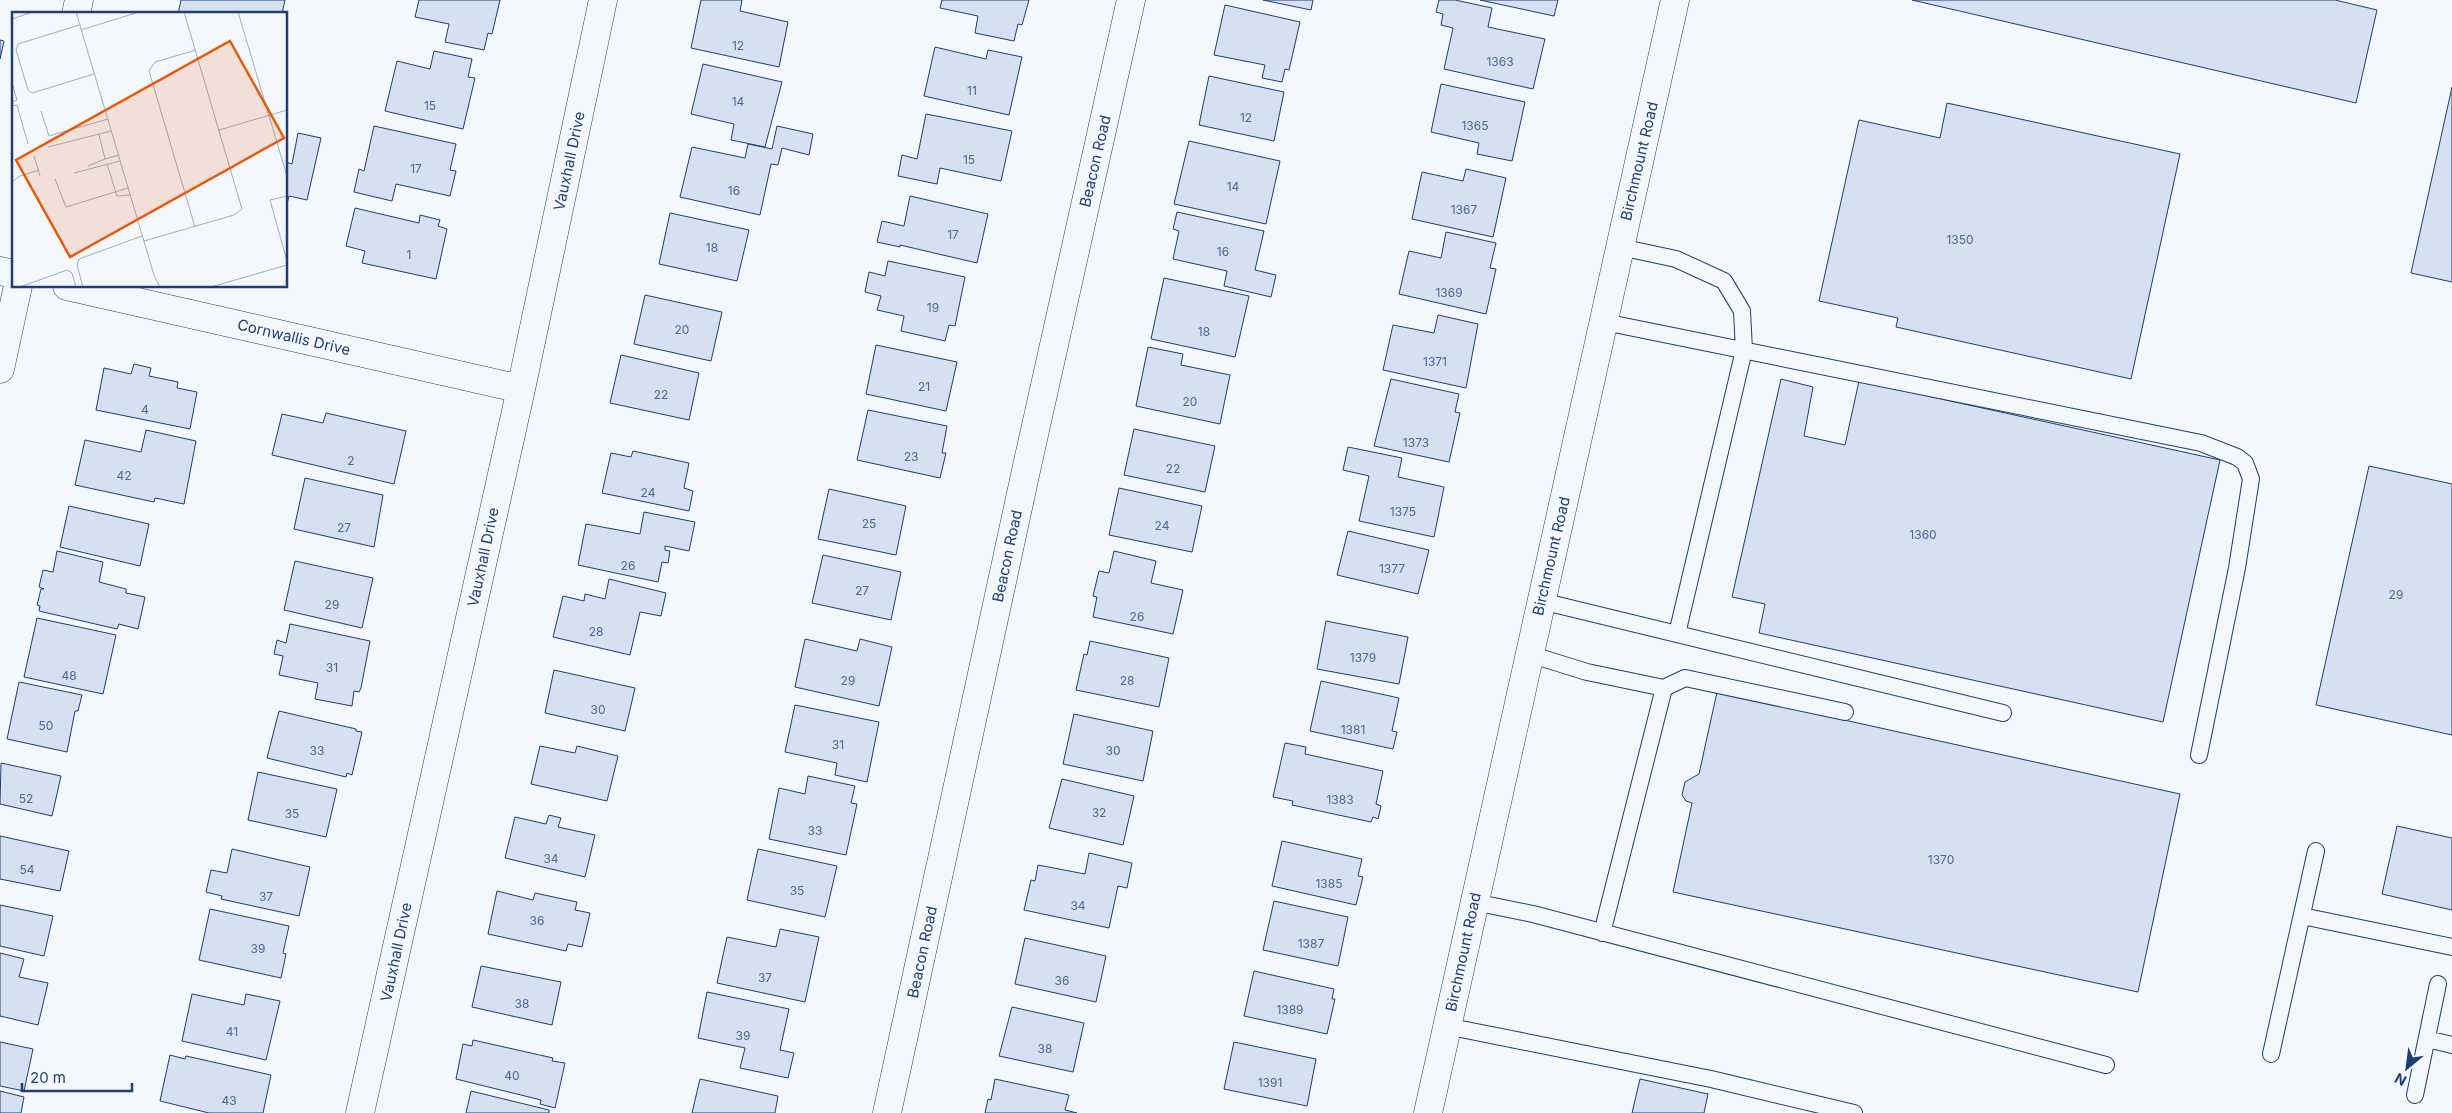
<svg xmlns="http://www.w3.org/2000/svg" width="2452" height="1113" viewBox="0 0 2452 1113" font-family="Inter,sans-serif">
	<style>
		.building { fill: #d5e0f0; stroke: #1d3f73 }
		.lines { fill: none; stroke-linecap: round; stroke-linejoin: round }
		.lane-casing { stroke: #1d3f73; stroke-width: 18 }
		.street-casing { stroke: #1d3f73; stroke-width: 29 }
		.secondary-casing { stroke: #1d3f73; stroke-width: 29 }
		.lane { stroke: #f4f7fb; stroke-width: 16 }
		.street { stroke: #f4f7fb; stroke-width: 28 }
		.secondary { stroke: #f4f7fb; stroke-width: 28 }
		.labels { text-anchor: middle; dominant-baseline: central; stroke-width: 4; stroke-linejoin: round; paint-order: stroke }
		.number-label { font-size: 12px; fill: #4b6792 }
		.street-label { font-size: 15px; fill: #1d3f73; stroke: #f4f7fb }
		.inset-road { fill: none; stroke: #9eadc5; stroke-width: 1 }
		.view { fill: #e8590c; fill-opacity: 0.15; stroke: #e8590c; stroke-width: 2.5 }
		.inset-edge { fill: none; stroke: #1d3f73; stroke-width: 2.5 }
	</style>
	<rect width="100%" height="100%" fill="#f4f7fb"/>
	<path class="building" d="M 181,0 L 285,0 L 282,14 L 178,14 Z
		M 419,0 L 500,0 L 492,34 L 488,33 L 484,50 L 445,42 L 449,24 L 415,17 Z
		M 701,0 L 742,0 L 740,11 L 788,22 L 779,67 L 691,48 Z
		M 942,0 L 1029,0 L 1022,25 L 1018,24 L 1014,41 L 975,33 L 978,16 L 940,8 Z
		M 1263,0 L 1313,0 L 1311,10 Z
		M 1439,0 L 1455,0 L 1492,8 L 1488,27 L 1545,39 L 1533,89 L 1444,69 L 1453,28 L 1441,25 L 1443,14 L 1436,12 Z
		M 1480,0 L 1558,0 L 1554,16 Z
		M 1912,0 L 2335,0 L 2377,10 L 2356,103 Z
		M 1225,5 L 1300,22 L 1289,70 L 1285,69 L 1282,82 L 1262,78 L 1265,65 L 1214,55 Z
		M 0,40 L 4,41 L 0,59 Z
		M 935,47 L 986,59 L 988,50 L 1022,57 L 1009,115 L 924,96 Z
		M 434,51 L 472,59 L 468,77 L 475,78 L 463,129 L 385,111 L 397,61 L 430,69 Z
		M 703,64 L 782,82 L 765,147 L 731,140 L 734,124 L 691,114 Z
		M 1209,76 L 1284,92 L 1274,141 L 1199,125 Z
		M 1441,84 L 1525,102 L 1512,161 L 1477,154 L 1479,143 L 1431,132 Z
		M 2452,87 L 2452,282 L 2411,273 Z
		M 1947,103 L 2180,154 L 2131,379 L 1896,327 L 1898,318 L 1819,301 L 1859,120 L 1940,138 Z
		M 926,114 L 1012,131 L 1001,181 L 940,168 L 937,184 L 898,176 L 902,155 L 917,159 Z
		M 374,126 L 456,144 L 450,170 L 456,171 L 450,196 L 396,184 L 392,201 L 354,192 L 359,169 L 364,171 Z
		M 777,126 L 813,134 L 809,155 L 782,148 L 778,165 L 771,164 L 760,215 L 680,197 L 692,147 L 745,158 L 748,144 L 772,149 Z
		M 298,133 L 321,138 L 307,200 L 289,196 L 286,208 L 286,162 L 292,164 Z
		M 1189,141 L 1280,161 L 1266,224 L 1174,204 Z
		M 1466,169 L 1506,178 L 1493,237 L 1412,219 L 1422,172 L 1463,181 Z
		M 910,196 L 988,214 L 977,263 L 900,245 L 900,247 L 877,242 L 882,221 L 904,226 Z
		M 355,208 L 419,223 L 420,215 L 440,220 L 438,226 L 447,229 L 436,279 L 362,263 L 365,251 L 346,246 Z
		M 1177,212 L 1264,231 L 1255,270 L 1276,275 L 1271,297 L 1224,286 L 1227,271 L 1173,259 L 1179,231 L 1173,229 Z
		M 670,213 L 749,230 L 737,281 L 659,264 Z
		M 1446,232 L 1496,243 L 1490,268 L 1496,269 L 1486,314 L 1399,294 L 1409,251 L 1441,258 Z
		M 888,261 L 965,277 L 955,326 L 949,325 L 945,341 L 901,331 L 904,316 L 877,310 L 881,296 L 865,292 L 869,272 L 885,276 Z
		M 1164,278 L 1249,296 L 1235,357 L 1151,339 Z
		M 645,295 L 722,312 L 711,361 L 634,344 Z
		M 1438,315 L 1478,324 L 1466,388 L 1383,370 L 1393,325 L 1434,333 Z
		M 876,345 L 957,362 L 946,411 L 866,394 Z
		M 1148,347 L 1183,354 L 1181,365 L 1230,375 L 1220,424 L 1136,406 Z
		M 621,355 L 699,373 L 689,420 L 610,403 Z
		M 134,364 L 151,368 L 149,376 L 178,382 L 177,388 L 197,392 L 190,429 L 96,410 L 104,368 L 131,374 Z
		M 1391,379 L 1459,394 L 1455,412 L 1460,413 L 1449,462 L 1374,446 Z
		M 1781,379 L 1813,387 L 1804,436 L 1845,445 L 1859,381 L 2220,460 L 2163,722 L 1759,633 L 1765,604 L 1732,597 Z
		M 868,410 L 947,426 L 942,453 L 946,453 L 940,478 L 857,460 Z
		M 326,413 L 406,431 L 394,484 L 272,455 L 282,414 L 323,423 Z
		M 1134,429 L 1215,446 L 1205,492 L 1124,475 Z
		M 146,430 L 196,441 L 184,504 L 155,498 L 154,502 L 75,485 L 85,440 L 141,452 Z
		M 1348,447 L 1402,458 L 1398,477 L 1444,487 L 1434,537 L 1359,521 L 1369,476 L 1343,470 Z
		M 633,451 L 689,463 L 684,488 L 693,491 L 689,511 L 602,493 L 611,453 L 631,457 Z
		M 2369,466 L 2452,484 L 2452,735 L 2316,705 Z
		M 305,478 L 383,495 L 374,547 L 294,529 Z
		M 1119,488 L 1202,506 L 1192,552 L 1109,535 Z
		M 829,489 L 906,506 L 896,555 L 818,539 Z
		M 69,506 L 149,524 L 140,566 L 60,547 Z
		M 644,512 L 695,522 L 689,551 L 665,546 L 665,550 L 670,551 L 668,563 L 662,562 L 658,582 L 578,565 L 586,524 L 640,534 Z
		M 1348,531 L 1429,550 L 1418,594 L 1337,575 Z
		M 57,551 L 103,562 L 99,582 L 126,589 L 126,593 L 145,597 L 138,629 L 119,624 L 117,629 L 39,611 L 40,606 L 37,605 L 41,589 L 44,589 L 39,587 L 43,570 L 53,572 Z
		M 1114,551 L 1156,561 L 1151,583 L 1183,590 L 1173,634 L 1093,617 L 1097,597 L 1093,596 L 1099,571 L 1109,573 Z
		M 823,555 L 901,572 L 891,620 L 812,603 Z
		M 295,561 L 373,578 L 362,628 L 284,610 Z
		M 609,579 L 666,593 L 661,616 L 640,612 L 630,655 L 553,637 L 563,596 L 584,601 L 585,594 L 605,599 Z
		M 37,618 L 116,635 L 103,694 L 24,677 Z
		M 1326,621 L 1408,637 L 1399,684 L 1317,669 Z
		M 290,624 L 370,641 L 361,688 L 359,692 L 354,691 L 352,706 L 315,699 L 318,683 L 279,675 L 283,656 L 274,654 L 277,640 L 286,643 Z
		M 805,639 L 857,651 L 860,639 L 892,647 L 879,706 L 795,687 Z
		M 1090,641 L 1169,658 L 1159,707 L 1076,690 L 1084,654 L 1087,655 Z
		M 554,670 L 635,688 L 625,731 L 545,713 Z
		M 1321,681 L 1399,698 L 1392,731 L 1397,732 L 1393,749 L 1310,731 Z
		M 19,682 L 82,695 L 78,711 L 75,711 L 67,752 L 7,739 Z
		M 1717,692 L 2180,794 L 2138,992 L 1673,892 L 1692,803 L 1686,801 L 1682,795 L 1685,782 L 1699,774 Z
		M 795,705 L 879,722 L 867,782 L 835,775 L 837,763 L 785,752 Z
		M 279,711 L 356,729 L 356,731 L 362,732 L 352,775 L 347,773 L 346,777 L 267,758 Z
		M 1074,714 L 1153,731 L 1143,781 L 1063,764 Z
		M 1285,743 L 1306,747 L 1305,754 L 1383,771 L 1376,804 L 1381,806 L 1378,819 L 1373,817 L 1371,822 L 1292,805 L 1293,801 L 1273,797 Z
		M 540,746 L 575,753 L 577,746 L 618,756 L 607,801 L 531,784 Z
		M 1,763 L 61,776 L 52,816 L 0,804 Z
		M 258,772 L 337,789 L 326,837 L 248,820 Z
		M 808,776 L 855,786 L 851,803 L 857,804 L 846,855 L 769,839 L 779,788 L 805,794 Z
		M 1062,779 L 1134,796 L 1123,845 L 1049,828 Z
		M 549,815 L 561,818 L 558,827 L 595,835 L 585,877 L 505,858 L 515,817 L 546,824 Z
		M 2397,826 L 2452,838 L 2452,910 L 2382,894 Z
		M 0,836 L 69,851 L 60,891 L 0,879 Z
		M 1282,841 L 1362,859 L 1358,876 L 1363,877 L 1356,905 L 1272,886 Z
		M 232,849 L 310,867 L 299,916 L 221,899 L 222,896 L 206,892 L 211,870 L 227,873 Z
		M 758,849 L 837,866 L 825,917 L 747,900 Z
		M 1089,853 L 1132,863 L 1127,888 L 1118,886 L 1109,928 L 1024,910 L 1031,880 L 1035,881 L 1038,865 L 1085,874 Z
		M 497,891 L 533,900 L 535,893 L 577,902 L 575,910 L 590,913 L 582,947 L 568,944 L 566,951 L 488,934 Z
		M 1274,901 L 1348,917 L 1338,966 L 1263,950 Z
		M 0,905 L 53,916 L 44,956 L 0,946 Z
		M 210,909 L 289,926 L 283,953 L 286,954 L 281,978 L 199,960 Z
		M 780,929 L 819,937 L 805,1002 L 717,983 L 727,937 L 776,947 Z
		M 1025,938 L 1106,956 L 1096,1002 L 1015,984 Z
		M 0,953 L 24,959 L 19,977 L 48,983 L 38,1025 L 0,1016 Z
		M 481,966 L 561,982 L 552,1025 L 472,1007 Z
		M 1254,971 L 1334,989 L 1332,999 L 1335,999 L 1327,1034 L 1244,1016 Z
		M 707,992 L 789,1009 L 780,1050 L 794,1053 L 788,1078 L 740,1068 L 745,1048 L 698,1038 Z
		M 192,994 L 244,1005 L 246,994 L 280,1001 L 266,1060 L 182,1041 Z
		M 1012,1007 L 1084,1023 L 1073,1072 L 999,1056 Z
		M 473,1040 L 553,1058 L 552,1061 L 565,1063 L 555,1108 L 540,1104 L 541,1100 L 456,1079 L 463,1044 L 472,1046 Z
		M 0,1042 L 33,1049 L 24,1091 L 0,1086 Z
		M 1234,1042 L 1316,1059 L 1307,1106 L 1224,1089 Z
		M 170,1055 L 185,1059 L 186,1056 L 271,1075 L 263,1113 L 209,1113 L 160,1101 Z
		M 700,1079 L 778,1096 L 775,1113 L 692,1113 Z
		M 995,1079 L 1069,1095 L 1065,1110 L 1077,1113 L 985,1113 L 988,1099 L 991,1100 Z
		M 1640,1079 L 1708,1094 L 1704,1113 L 1632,1113 Z
		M 0,1091 L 24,1097 L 21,1113 L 0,1113 Z
		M 471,1091 L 549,1110 L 549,1113 L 466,1113 Z"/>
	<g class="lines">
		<defs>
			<path id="lane" d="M 1620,247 L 1676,259 L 1724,281 L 1742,311 L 1744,350 L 1677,634
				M 1604,322 L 2201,443 L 2237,457 L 2245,463 L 2251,479 L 2237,568 L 2199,755
				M 1541,601 L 2003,713
				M 1529,654 L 1587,672 L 1664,688 L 1602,933
				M 1664,688 L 1685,678 L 1845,712
				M 1474,902 L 1533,914 L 2106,1065
				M 2302,916 L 2452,947
				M 1446,1026 L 1711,1079 L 1854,1113
				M 2427,1039 L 2452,1045
				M 2271,1054 L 2316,851
				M 2415,1095 L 2438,984"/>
			<path id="street" d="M 76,14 L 79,0
				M 0,271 L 14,274
				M 67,286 L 521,389
				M 0,369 L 18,286
				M 360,1113 L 521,389 L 603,0
				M 887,1113 L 1027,466 L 1131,0"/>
			<path id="secondary" d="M 1428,1113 L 1675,0"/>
		</defs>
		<use href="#lane" class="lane-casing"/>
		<use href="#street" class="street-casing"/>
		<use href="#secondary" class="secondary-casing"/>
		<use href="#lane" class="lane"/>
		<use href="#street" class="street"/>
		<use href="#secondary" class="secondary"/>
	</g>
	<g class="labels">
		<g class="number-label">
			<text x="738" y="45">12</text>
			<text x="1500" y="61">1363</text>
			<text x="972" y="90">11</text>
			<text x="738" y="101">14</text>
			<text x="430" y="105">15</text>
			<text x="1246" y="117">12</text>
			<text x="1475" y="125">1365</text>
			<text x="969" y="159">15</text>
			<text x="416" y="168">17</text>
			<text x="1233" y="186">14</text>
			<text x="734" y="190">16</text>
			<text x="1464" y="209">1367</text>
			<text x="953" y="234">17</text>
			<text x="1960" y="239">1350</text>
			<text x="712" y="247">18</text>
			<text x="1223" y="251">16</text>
			<text x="409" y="254">1</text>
			<text x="1449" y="292">1369</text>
			<text x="933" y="307">19</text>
			<text x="682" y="329">20</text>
			<text x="1204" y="331">18</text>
			<text x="1435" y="361">1371</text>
			<text x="924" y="386">21</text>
			<text x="661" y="394">22</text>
			<text x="1190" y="401">20</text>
			<text x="145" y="409">4</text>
			<text x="1416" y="442">1373</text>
			<text x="911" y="456">23</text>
			<text x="351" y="460">2</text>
			<text x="1173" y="468">22</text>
			<text x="124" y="475">42</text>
			<text x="648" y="492">24</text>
			<text x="1403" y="511">1375</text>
			<text x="869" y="523">25</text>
			<text x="1162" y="525">24</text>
			<text x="344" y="527">27</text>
			<text x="1923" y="534">1360</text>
			<text x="628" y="565">26</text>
			<text x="1392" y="568">1377</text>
			<text x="862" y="590">27</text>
			<text x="2396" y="594">29</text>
			<text x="332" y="604">29</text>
			<text x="1137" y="616">26</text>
			<text x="596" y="631">28</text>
			<text x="1363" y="657">1379</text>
			<text x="332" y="667">31</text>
			<text x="69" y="675">48</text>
			<text x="848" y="680">29</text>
			<text x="1127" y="680">28</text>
			<text x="598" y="709">30</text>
			<text x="46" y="725">50</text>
			<text x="1353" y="729">1381</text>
			<text x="838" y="744">31</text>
			<text x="317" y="750">33</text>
			<text x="1113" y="750">30</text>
			<text x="26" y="798">52</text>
			<text x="1340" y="799">1383</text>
			<text x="1099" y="812">32</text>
			<text x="292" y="813">35</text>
			<text x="815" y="830">33</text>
			<text x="551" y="858">34</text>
			<text x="1941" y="859">1370</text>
			<text x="27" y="869">54</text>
			<text x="1329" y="883">1385</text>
			<text x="797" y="890">35</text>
			<text x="266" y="896">37</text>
			<text x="1078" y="905">34</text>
			<text x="537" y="920">36</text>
			<text x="1311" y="943">1387</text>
			<text x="258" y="948">39</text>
			<text x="765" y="977">37</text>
			<text x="1062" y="980">36</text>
			<text x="522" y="1003">38</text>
			<text x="1290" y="1009">1389</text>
			<text x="232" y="1031">41</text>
			<text x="743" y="1035">39</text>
			<text x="1045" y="1048">38</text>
			<text x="512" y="1075">40</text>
			<text x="1270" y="1082">1391</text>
			<text x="229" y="1100">43</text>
		</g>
		<g class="street-label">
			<text transform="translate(569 161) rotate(-78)">Vauxhall Drive</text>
			<text transform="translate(1095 161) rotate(-77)">Beacon Road</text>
			<text transform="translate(1639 161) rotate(-77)">Birchmount Road</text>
			<text transform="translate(294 337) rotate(13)">Cornwallis Drive</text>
			<text transform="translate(1007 556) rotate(-78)">Beacon Road</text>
			<text transform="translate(1551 556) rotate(-77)">Birchmount Road</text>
			<text transform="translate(483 557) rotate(-78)">Vauxhall Drive</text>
			<text transform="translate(396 952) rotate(-78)">Vauxhall Drive</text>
			<text transform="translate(922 952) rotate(-78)">Beacon Road</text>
			<text transform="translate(1463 952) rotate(-78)">Birchmount Road</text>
		</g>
	</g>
	<g transform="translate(12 12)">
		<rect width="275" height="275" fill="#f4f7fb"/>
		<path class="inset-road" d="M 64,0 L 142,263 L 148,275M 226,0 L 275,164M 0,7 L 20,0M 67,13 L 6,32 L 4,38 L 16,78 L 20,81 L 82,62M 69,18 L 127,0M 0,71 L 5,88 L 0,90M 0,94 L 5,93 L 16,132M 29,99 L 37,124 L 96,107M 207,118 L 275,98M 87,123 L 93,147 L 107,143M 36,135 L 99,119M 22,144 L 28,164M 95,152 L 105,184 L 118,183M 76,154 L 93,147M 62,161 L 108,149M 43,167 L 54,195 L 116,176M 0,170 L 8,164 L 27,158M 275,184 L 258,188 L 275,249M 183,215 L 137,59 L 143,50 L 184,38M 132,229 L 222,203 L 230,197 L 172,0M 8,275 L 55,258 L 60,261 L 64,275M 71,275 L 65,253 L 67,247 L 130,224M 199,275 L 275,253"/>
		<path class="view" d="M 218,29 L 272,126 L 58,245 L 4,148 Z"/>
		<rect width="275" height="275" class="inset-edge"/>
	</g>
	<g transform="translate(2407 1068) rotate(209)" stroke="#f4f7fb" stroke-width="4" paint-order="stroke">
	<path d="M0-4L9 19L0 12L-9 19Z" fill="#1d3f73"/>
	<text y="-8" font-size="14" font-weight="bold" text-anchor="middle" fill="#1d3f73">N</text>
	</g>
	<path d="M22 1083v8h110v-8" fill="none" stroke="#1d3f73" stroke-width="2.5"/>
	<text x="30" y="1083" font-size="15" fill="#1d3f73" stroke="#f4f7fb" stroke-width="4" paint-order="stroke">20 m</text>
</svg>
